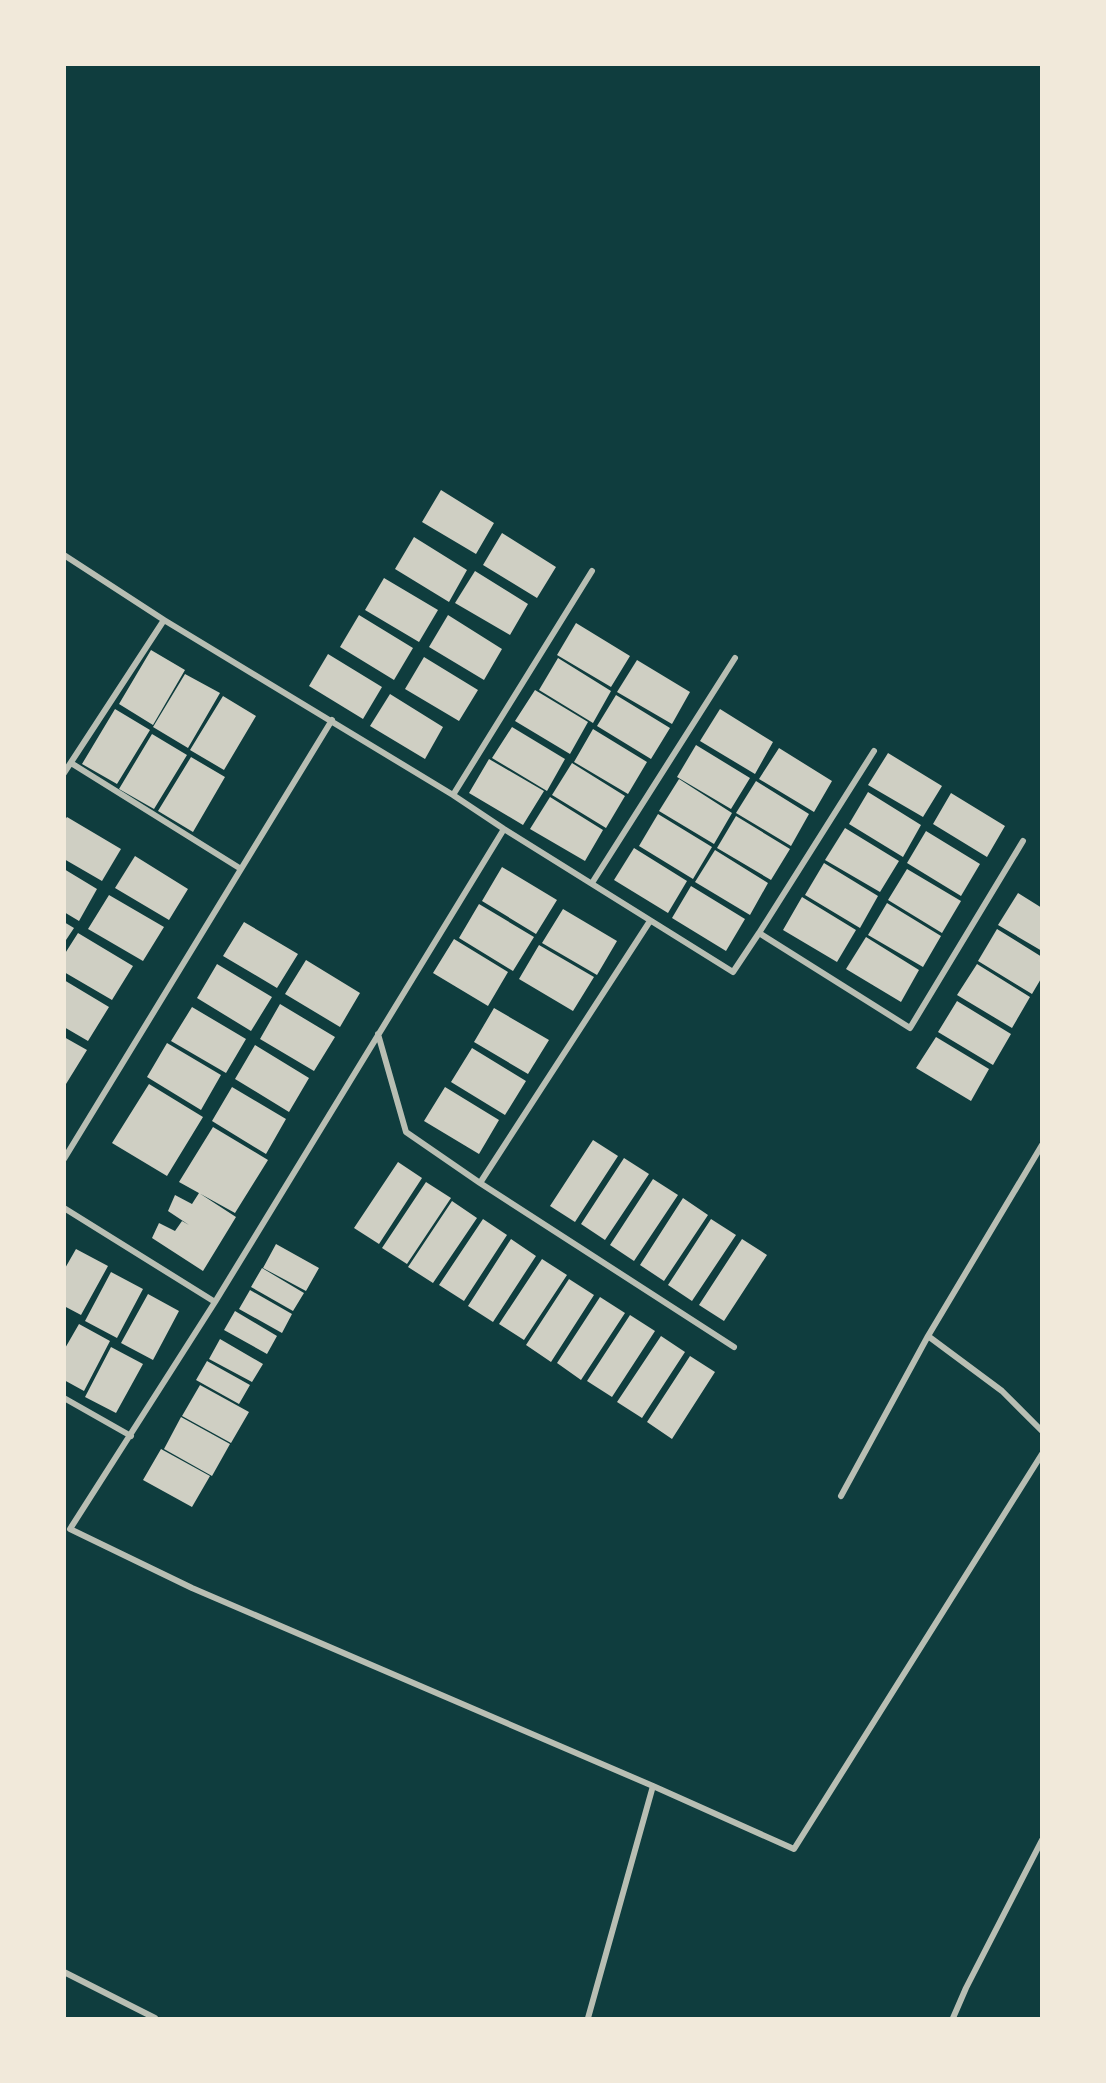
<svg xmlns="http://www.w3.org/2000/svg" width="1106" height="2083" viewBox="0 0 1106 2083" font-family="'Archivo Narrow',sans-serif">
	<style>
		.building { fill: #cfcfc3 }
		.lines { fill: none; stroke-linecap: round; stroke-linejoin: round }
		.minor { stroke: #b8beb3; stroke-width: 6 }
	</style>
	<rect width="100%" height="100%" fill="#0f3d3e"/>
	<path class="building" d="M 441,490 L 494,523 L 476,554 L 422,522 Z
		M 502,533 L 556,567 L 537,598 L 483,565 Z
		M 414,537 L 467,570 L 449,602 L 395,569 Z
		M 475,571 L 528,604 L 510,635 L 455,603 Z
		M 384,578 L 438,610 L 419,642 L 365,610 Z
		M 359,615 L 413,648 L 394,680 L 340,647 Z
		M 448,615 L 502,649 L 484,680 L 429,647 Z
		M 576,623 L 630,656 L 611,687 L 557,655 Z
		M 151,650 L 185,670 L 153,725 L 119,704 Z
		M 328,654 L 382,687 L 363,719 L 309,686 Z
		M 424,657 L 478,690 L 459,721 L 405,689 Z
		M 558,658 L 611,691 L 593,723 L 539,690 Z
		M 637,660 L 690,692 L 672,724 L 617,692 Z
		M 185,674 L 220,693 L 188,748 L 153,727 Z
		M 535,690 L 588,722 L 570,754 L 515,721 Z
		M 390,694 L 443,727 L 425,759 L 370,726 Z
		M 616,695 L 670,728 L 651,759 L 597,726 Z
		M 223,696 L 256,716 L 224,770 L 190,750 Z
		M 115,709 L 150,730 L 117,784 L 82,764 Z
		M 720,709 L 773,742 L 755,774 L 700,741 Z
		M 512,727 L 565,759 L 547,791 L 492,758 Z
		M 593,729 L 647,762 L 628,794 L 574,762 Z
		M 152,734 L 187,755 L 154,809 L 119,789 Z
		M 696,745 L 750,778 L 731,809 L 677,777 Z
		M 779,748 L 832,781 L 814,812 L 759,779 Z
		M 888,753 L 942,786 L 923,817 L 868,785 Z
		M 191,757 L 225,777 L 193,832 L 158,811 Z
		M 489,759 L 544,791 L 523,825 L 469,793 Z
		M 572,763 L 625,796 L 606,828 L 552,795 Z
		M 679,779 L 732,813 L 714,844 L 659,811 Z
		M 756,781 L 809,814 L 791,846 L 736,813 Z
		M 868,792 L 921,825 L 903,857 L 849,824 Z
		M 951,793 L 1005,826 L 987,857 L 933,824 Z
		M 550,797 L 603,830 L 585,861 L 530,829 Z
		M 658,814 L 712,847 L 693,879 L 639,846 Z
		M 736,816 L 790,849 L 771,880 L 717,848 Z
		M 67,817 L 121,849 L 102,881 L 64,859 L 64,821 Z
		M 845,828 L 899,861 L 880,892 L 825,860 Z
		M 926,831 L 980,864 L 961,896 L 907,863 Z
		M 634,848 L 687,881 L 668,913 L 614,880 Z
		M 715,850 L 768,883 L 750,915 L 695,882 Z
		M 135,856 L 188,889 L 169,920 L 115,888 Z
		M 824,863 L 878,896 L 860,928 L 805,895 Z
		M 502,867 L 557,900 L 536,934 L 482,901 Z
		M 64,869 L 97,889 L 79,921 L 64,912 Z
		M 907,869 L 961,901 L 942,933 L 888,900 Z
		M 691,886 L 745,919 L 726,951 L 672,918 Z
		M 1018,893 L 1042,908 L 1042,951 L 998,925 Z
		M 109,895 L 164,927 L 143,961 L 88,929 Z
		M 802,897 L 856,930 L 837,962 L 783,930 Z
		M 887,903 L 941,936 L 923,967 L 868,935 Z
		M 479,904 L 534,937 L 513,971 L 459,938 Z
		M 563,909 L 617,941 L 597,975 L 542,943 Z
		M 64,922 L 74,928 L 64,943 Z
		M 244,922 L 298,954 L 277,988 L 223,956 Z
		M 997,929 L 1042,957 L 1042,977 L 1032,994 L 978,961 Z
		M 78,933 L 133,966 L 112,1000 L 64,972 L 64,955 Z
		M 866,937 L 919,970 L 901,1002 L 846,969 Z
		M 454,939 L 508,972 L 488,1006 L 433,973 Z
		M 539,945 L 594,977 L 573,1011 L 519,979 Z
		M 306,960 L 360,993 L 340,1027 L 285,994 Z
		M 217,964 L 272,997 L 251,1031 L 197,998 Z
		M 977,964 L 1030,997 L 1012,1028 L 957,995 Z
		M 64,980 L 109,1007 L 88,1041 L 64,1027 Z
		M 957,1001 L 1011,1034 L 993,1065 L 938,1032 Z
		M 280,1004 L 335,1037 L 314,1071 L 260,1039 Z
		M 192,1007 L 246,1039 L 226,1073 L 171,1041 Z
		M 494,1008 L 549,1040 L 528,1074 L 474,1042 Z
		M 64,1037 L 87,1050 L 66,1084 L 64,1083 Z
		M 936,1037 L 989,1069 L 971,1101 L 916,1068 Z
		M 167,1043 L 221,1075 L 201,1110 L 147,1077 Z
		M 255,1045 L 309,1078 L 289,1112 L 235,1079 Z
		M 472,1048 L 526,1081 L 505,1115 L 451,1082 Z
		M 149,1084 L 203,1117 L 167,1176 L 112,1143 Z
		M 232,1087 L 286,1119 L 266,1154 L 212,1121 Z
		M 445,1087 L 499,1120 L 479,1154 L 424,1121 Z
		M 213,1127 L 268,1160 L 235,1213 L 179,1182 Z
		M 593,1140 L 618,1156 L 575,1222 L 550,1206 Z
		M 624,1158 L 649,1174 L 605,1240 L 581,1224 Z
		M 398,1162 L 422,1178 L 379,1244 L 354,1228 Z
		M 653,1179 L 678,1195 L 634,1261 L 610,1245 Z
		M 426,1182 L 451,1198 L 407,1264 L 382,1248 Z
		M 199,1193 L 236,1217 L 203,1271 L 152,1238 L 159,1223 L 175,1231 L 182,1221 L 189,1225 L 168,1211 L 175,1195 L 192,1204 Z
		M 683,1198 L 708,1215 L 664,1281 L 640,1265 Z
		M 452,1201 L 477,1218 L 433,1283 L 408,1267 Z
		M 483,1219 L 507,1235 L 464,1301 L 439,1285 Z
		M 711,1219 L 736,1235 L 692,1301 L 668,1285 Z
		M 511,1239 L 536,1256 L 493,1322 L 468,1306 Z
		M 742,1239 L 767,1255 L 724,1321 L 699,1305 Z
		M 276,1244 L 319,1268 L 306,1291 L 263,1268 Z
		M 76,1249 L 108,1266 L 81,1315 L 64,1306 L 64,1270 Z
		M 542,1259 L 567,1275 L 524,1340 L 499,1324 Z
		M 262,1268 L 304,1293 L 293,1311 L 251,1287 Z
		M 111,1272 L 143,1289 L 117,1338 L 85,1321 Z
		M 569,1279 L 594,1295 L 551,1362 L 526,1345 Z
		M 250,1290 L 292,1314 L 282,1333 L 239,1309 Z
		M 148,1294 L 179,1311 L 153,1360 L 121,1343 Z
		M 600,1297 L 625,1313 L 581,1380 L 557,1363 Z
		M 235,1311 L 277,1336 L 267,1354 L 224,1330 Z
		M 630,1315 L 655,1331 L 612,1397 L 587,1381 Z
		M 79,1324 L 110,1341 L 84,1391 L 64,1380 L 64,1350 Z
		M 661,1336 L 685,1352 L 642,1418 L 617,1402 Z
		M 220,1339 L 263,1364 L 252,1382 L 209,1359 Z
		M 111,1347 L 143,1364 L 116,1413 L 85,1397 Z
		M 690,1356 L 715,1372 L 672,1439 L 647,1422 Z
		M 207,1361 L 250,1385 L 239,1404 L 196,1380 Z
		M 200,1385 L 249,1412 L 231,1443 L 182,1416 Z
		M 181,1417 L 230,1444 L 212,1476 L 164,1449 Z
		M 161,1449 L 210,1476 L 192,1507 L 143,1480 Z"/>
	<g class="lines">
		<path class="minor" d="M 64,555 L 164,620 L 453,795 L 504,829 L 733,972 L 759,933 L 910,1028 L 1023,841
			M 71,763 L 241,869
			M 64,773 L 164,620
			M 453,795 L 592,571
			M 592,883 L 735,658
			M 759,933 L 874,751
			M 378,1034 L 406,1132 L 480,1183 L 734,1347
			M 64,1159 L 332,720
			M 480,1183 L 650,921
			M 64,1208 L 215,1302 L 70,1529 L 192,1588 L 653,1786 L 588,2018
			M 215,1302 L 504,829
			M 928,1336 L 1002,1391 L 1042,1431
			M 64,1398 L 131,1436
			M 841,1496 L 928,1336 L 1042,1145
			M 653,1786 L 794,1849 L 1042,1454
			M 64,1972 L 155,2018
			M 953,2018 L 966,1988 L 1042,1840"/>
	</g>
	<rect width="1106" height="2083" fill="none" stroke="#f1e9da" stroke-width="132"/>
</svg>
